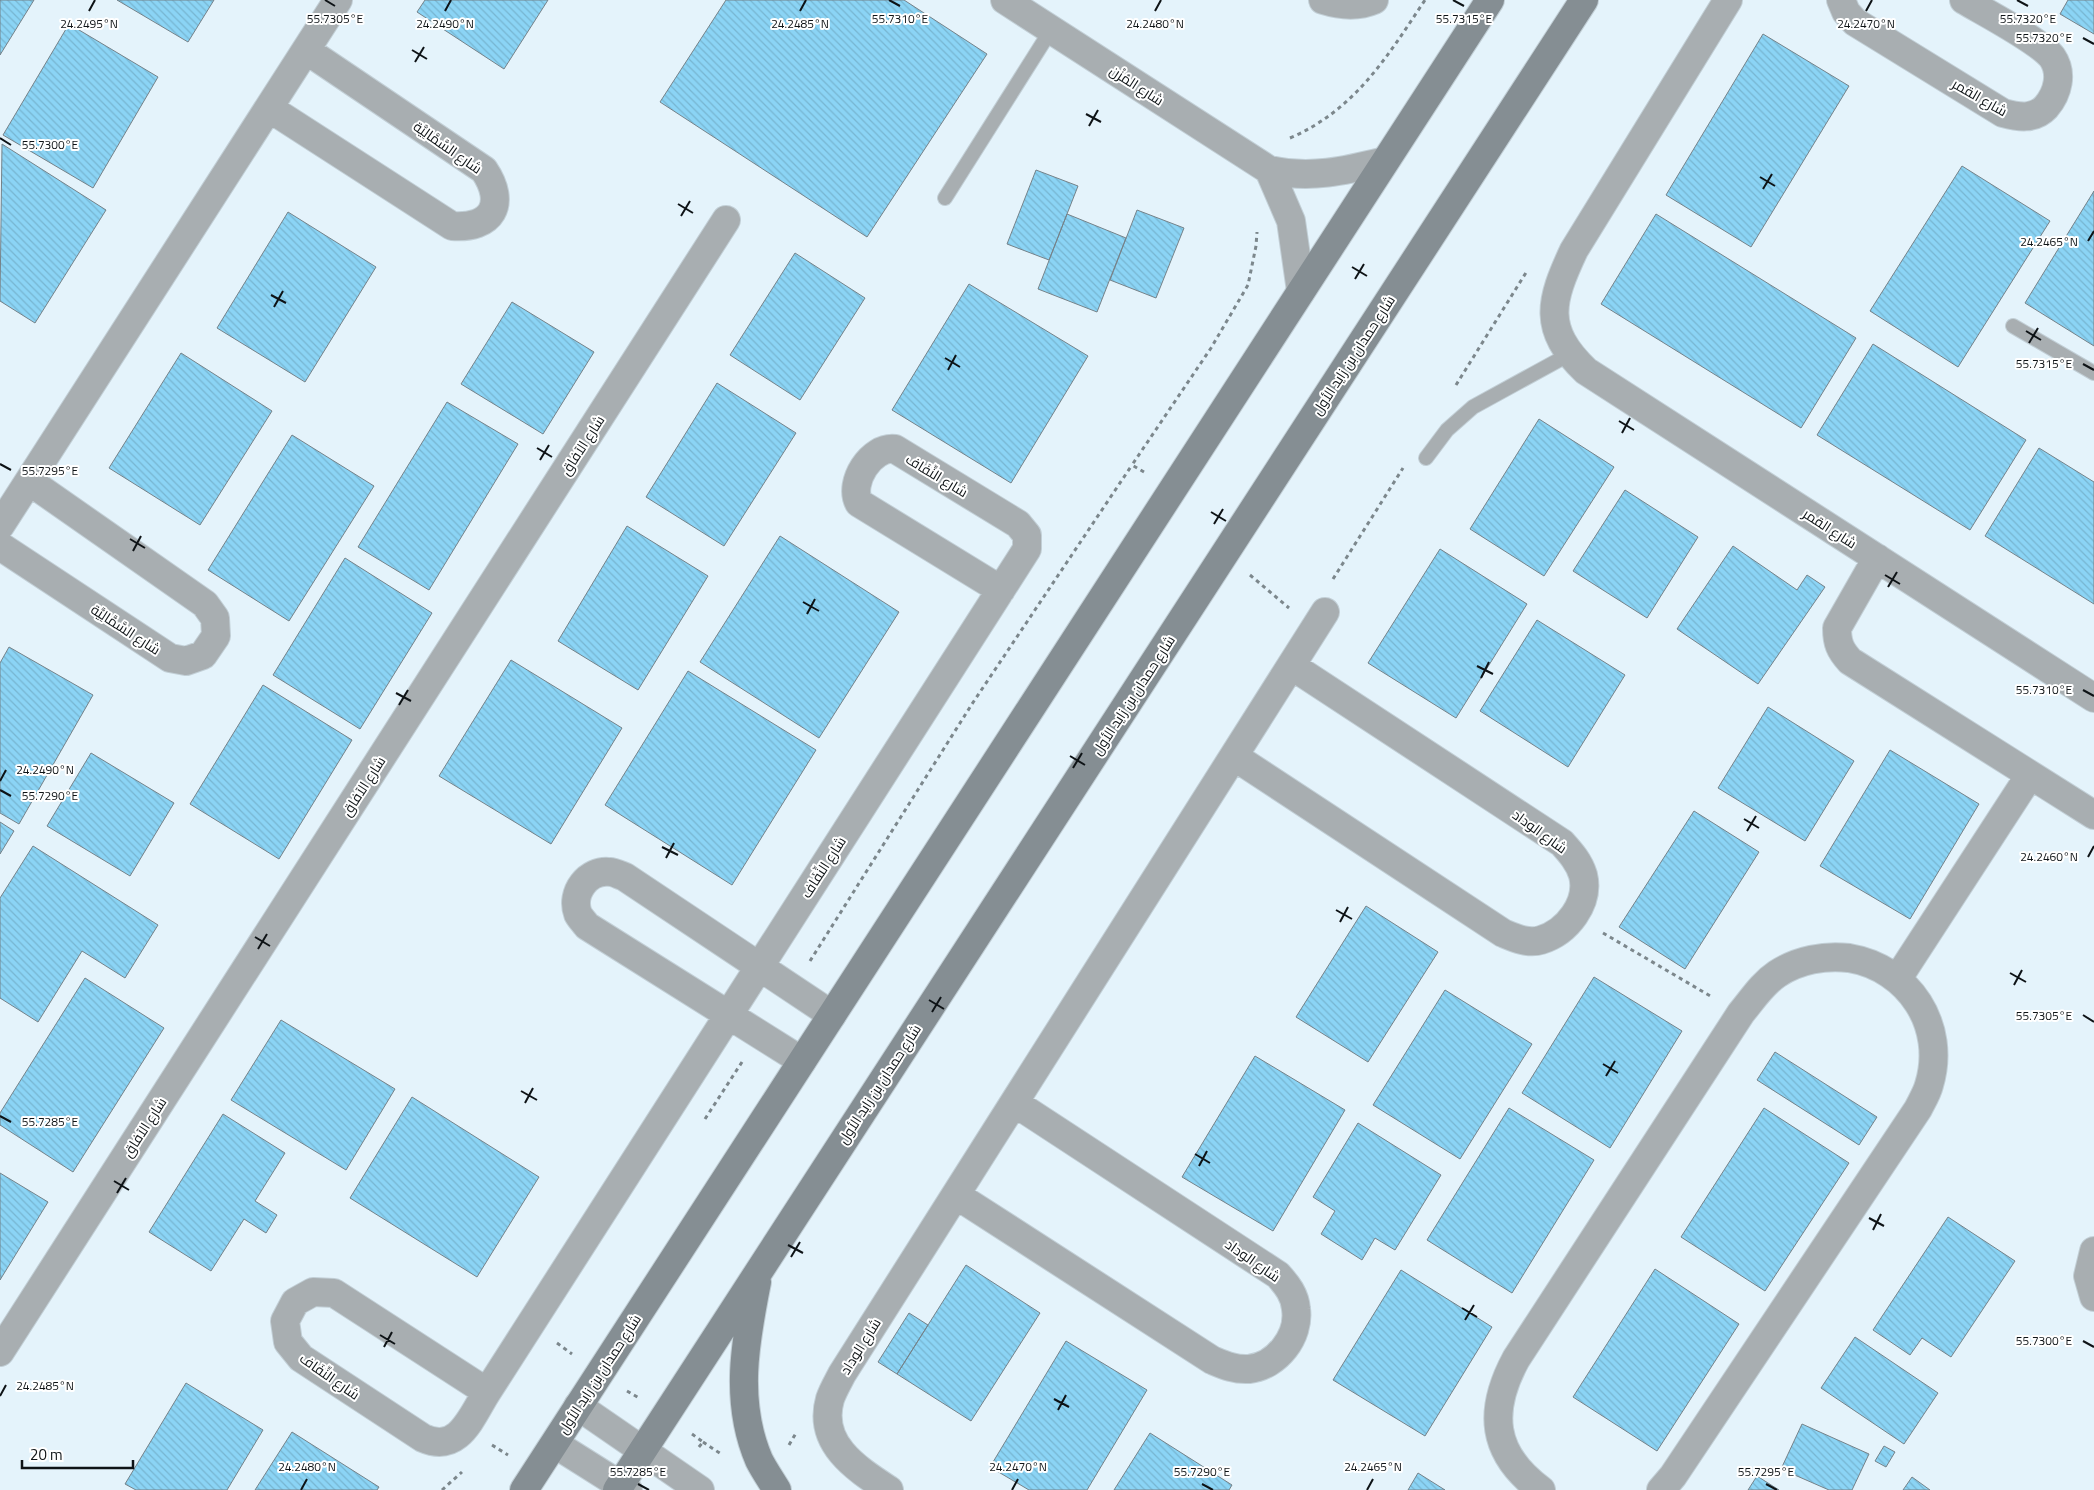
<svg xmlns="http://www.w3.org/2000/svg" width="2094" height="1490" viewBox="0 0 2094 1490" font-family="'Titillium Web',Cairo,sans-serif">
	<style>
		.building { fill: url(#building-back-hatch); stroke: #758289 }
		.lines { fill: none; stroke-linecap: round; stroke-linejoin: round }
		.lane-casing { stroke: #c2cfd6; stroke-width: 16 }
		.street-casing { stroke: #c2cfd6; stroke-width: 30 }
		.secondary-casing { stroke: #c2cfd6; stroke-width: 30 }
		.path { stroke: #7c878c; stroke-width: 3; stroke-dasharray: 4 4; stroke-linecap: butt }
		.lane { stroke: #a8aeb1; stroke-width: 14 }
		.street { stroke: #a8aeb1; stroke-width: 28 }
		.secondary { stroke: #858e93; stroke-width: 28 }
		.ticks { fill: none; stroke: #0e1316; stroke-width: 2 }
		.labels { text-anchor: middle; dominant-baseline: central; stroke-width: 4; stroke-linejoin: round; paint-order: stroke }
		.street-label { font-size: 14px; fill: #0e1316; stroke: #fff }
		.ticks-label { font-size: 12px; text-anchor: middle; fill: #0e1316; stroke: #fff; stroke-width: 4; stroke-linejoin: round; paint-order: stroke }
	</style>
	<defs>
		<pattern id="building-back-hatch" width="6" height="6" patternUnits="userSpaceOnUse" patternTransform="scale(1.25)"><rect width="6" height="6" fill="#8bd4f5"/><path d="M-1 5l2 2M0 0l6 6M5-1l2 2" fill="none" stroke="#77b5d1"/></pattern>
	</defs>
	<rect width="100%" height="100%" fill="#e4f3fb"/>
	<path class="building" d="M 0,0 L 34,0 L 0,55 Z
		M 117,0 L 214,0 L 188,42 Z
		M 425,0 L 548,0 L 504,69 L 417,12 Z
		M 726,0 L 904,0 L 987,54 L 867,237 L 660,102 Z
		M 2068,0 L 2094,0 L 2094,34 L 2060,14 Z
		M 69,24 L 158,77 L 93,188 L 3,135 Z
		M 1763,34 L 1849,86 L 1751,247 L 1666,195 Z
		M 2,144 L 106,210 L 35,323 L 0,301 Z
		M 1962,166 L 2050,221 L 1958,367 L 1870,311 Z
		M 1036,170 L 1078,186 L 1049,260 L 1007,244 Z
		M 2094,191 L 2094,346 L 2025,303 Z
		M 1137,210 L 1184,228 L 1156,298 L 1110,280 Z
		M 288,212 L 376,267 L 305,382 L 217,328 Z
		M 1067,214 L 1126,238 L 1097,312 L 1038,289 Z
		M 1656,214 L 1856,338 L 1801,428 L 1601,304 Z
		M 795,253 L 865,298 L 800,400 L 730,355 Z
		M 969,284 L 1088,356 L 1011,483 L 892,410 Z
		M 512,302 L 594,352 L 543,434 L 461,384 Z
		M 1873,344 L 2026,440 L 1970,530 L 1817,435 Z
		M 181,353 L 272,411 L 200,525 L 109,468 Z
		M 717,383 L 796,433 L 724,546 L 646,497 Z
		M 447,402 L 518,444 L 429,590 L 358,547 Z
		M 1539,419 L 1614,467 L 1544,576 L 1470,529 Z
		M 292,435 L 374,486 L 289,621 L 208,570 Z
		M 2039,448 L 2094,482 L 2094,604 L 1985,536 Z
		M 1625,490 L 1698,537 L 1647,618 L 1573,571 Z
		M 627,526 L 708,576 L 638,690 L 558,641 Z
		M 780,536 L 899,612 L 819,738 L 700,662 Z
		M 1733,546 L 1797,590 L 1807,575 L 1825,587 L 1758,684 L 1677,629 Z
		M 1440,549 L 1527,604 L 1456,718 L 1368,663 Z
		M 345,558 L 432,613 L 360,729 L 273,675 Z
		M 1537,620 L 1625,675 L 1568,767 L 1480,711 Z
		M 9,647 L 93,695 L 19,824 L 0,813 L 0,663 Z
		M 511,660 L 622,728 L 551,844 L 439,776 Z
		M 688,671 L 816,750 L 732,885 L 605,805 Z
		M 263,685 L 352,740 L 279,859 L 190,804 Z
		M 1768,707 L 1854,761 L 1805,841 L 1718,788 Z
		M 1890,750 L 1979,804 L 1910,919 L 1820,866 Z
		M 91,753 L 174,803 L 130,876 L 47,826 Z
		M 1694,811 L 1759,852 L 1685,969 L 1619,927 Z
		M 0,822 L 14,831 L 0,854 Z
		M 33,846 L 158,925 L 125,978 L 82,951 L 38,1022 L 0,998 L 0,898 Z
		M 1366,906 L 1438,952 L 1368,1062 L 1296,1017 Z
		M 1594,977 L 1682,1031 L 1610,1148 L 1522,1093 Z
		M 85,978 L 164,1028 L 73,1172 L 0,1125 L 0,1113 Z
		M 1445,990 L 1532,1044 L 1460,1159 L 1373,1105 Z
		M 281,1020 L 395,1089 L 346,1170 L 231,1100 Z
		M 1775,1052 L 1877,1117 L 1859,1145 L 1757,1080 Z
		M 1255,1056 L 1345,1110 L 1273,1231 L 1182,1177 Z
		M 412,1097 L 539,1177 L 477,1277 L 350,1198 Z
		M 1509,1108 L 1594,1160 L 1512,1293 L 1427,1240 Z
		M 1764,1108 L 1849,1163 L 1765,1291 L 1681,1237 Z
		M 223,1114 L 285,1153 L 255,1201 L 277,1215 L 266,1233 L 244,1219 L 211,1271 L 149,1232 Z
		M 1358,1123 L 1441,1175 L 1395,1250 L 1375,1238 L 1362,1260 L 1321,1234 L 1335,1211 L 1313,1197 Z
		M 0,1173 L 48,1202 L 0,1280 Z
		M 1948,1217 L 2015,1261 L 1951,1357 L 1922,1338 L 1910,1355 L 1873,1330 Z
		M 966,1265 L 1040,1313 L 971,1421 L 897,1374 Z
		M 1655,1269 L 1739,1324 L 1657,1451 L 1573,1397 Z
		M 1401,1270 L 1492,1327 L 1425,1436 L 1333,1380 Z
		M 909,1313 L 928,1325 L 897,1374 L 878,1362 Z
		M 1855,1337 L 1938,1393 L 1904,1444 L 1821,1388 Z
		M 1066,1341 L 1147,1390 L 1087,1490 L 1029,1490 L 990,1467 Z
		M 186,1383 L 263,1430 L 227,1490 L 136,1490 L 125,1484 Z
		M 1802,1424 L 1869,1454 L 1852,1490 L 1829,1490 L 1781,1469 Z
		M 292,1432 L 379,1487 L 377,1490 L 255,1490 Z
		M 1150,1433 L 1232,1485 L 1229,1490 L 1114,1490 Z
		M 1884,1446 L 1895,1452 L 1886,1467 L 1875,1461 Z
		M 1418,1473 L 1445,1490 L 1408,1490 Z
		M 1757,1476 L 1779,1490 L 1748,1490 Z
		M 1912,1477 L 1930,1490 L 1903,1490 Z"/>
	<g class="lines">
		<defs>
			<path id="lane" d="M 945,198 L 1051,30
				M 2013,326 L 2094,373
				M 1426,458 L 1447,430 L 1473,407 L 1568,355"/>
			<path id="street" d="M 1005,0 L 1269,170 C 1310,179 1345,171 1385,161
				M 1323,0 C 1339,5 1358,7 1374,0
				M 1728,0 L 1574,250 C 1550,301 1542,329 1586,371 L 2094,698
				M 1841,0 L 1846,12 L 1855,22 L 2003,113 C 2018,117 2034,120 2046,107 C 2058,93 2063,73 2052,57 C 2038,40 1986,13 1964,0
				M 269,108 L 452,226 C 492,229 507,204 484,170 L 306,50
				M 1269,170 L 1291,221 L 1301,291
				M 0,526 L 338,0
				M 0,546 L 170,658 L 186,661 L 203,655 L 216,636 L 215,618 L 205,604 L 29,481
				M 1877,558 L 1837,628 C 1837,643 1840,650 1850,661 L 2094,815
				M 1235,757 L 1503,933 C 1515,938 1528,944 1541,940 C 1567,932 1590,903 1583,875 C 1579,862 1571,853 1562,843 L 1292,666
				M 1898,978 L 2030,775
				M 802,1061 L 587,926 C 585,923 580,918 578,914 C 570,893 588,869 610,872 C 614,872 620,875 625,877 L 832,1015
				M 956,1195 L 1212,1360 C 1224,1365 1235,1370 1249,1369 C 1277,1366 1300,1336 1296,1309 C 1295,1295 1287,1285 1278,1275 L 1015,1103
				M 2094,1251 L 2088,1276 L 2094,1297
				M 0,1352 L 726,220
				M 487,1392 L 334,1293 L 313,1292 L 295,1302 L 285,1321 L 288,1342 L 301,1358 L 423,1438 C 459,1454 471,1417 487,1392 L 1027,549 L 1027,535 L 1018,524 L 895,449 C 871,446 848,483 859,503 L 1001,590
				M 578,1406 L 700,1490
				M 555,1444 L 628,1490
				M 889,1490 C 857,1469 817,1444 830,1399 C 833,1390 838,1382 842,1374 L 1325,612
				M 1541,1490 C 1491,1453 1488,1411 1516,1359 L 1741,1013 C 1752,1000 1762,984 1777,974 C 1798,960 1825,955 1849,958 C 1909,968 1947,1026 1929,1085 C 1927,1093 1922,1101 1918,1109 L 1673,1476 L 1661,1490"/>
			<path id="secondary" d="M 757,1282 C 745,1342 734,1402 759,1460 C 764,1470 771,1480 777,1490
				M 524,1490 L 1490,0
				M 617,1490 L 1584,0"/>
		</defs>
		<use href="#lane" class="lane-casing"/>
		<use href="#street" class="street-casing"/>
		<use href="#secondary" class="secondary-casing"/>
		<path class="path" d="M 1290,138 C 1355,110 1387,57 1425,0
			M 1456,385 L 1527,271
			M 1144,472 L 1132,465 L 1211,348 L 1248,285 L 1256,246 L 1257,232
			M 1250,575 L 1289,608
			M 1333,579 L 1403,468
			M 1603,933 L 1712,997
			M 810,961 L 972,704 L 1132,465
			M 705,1119 L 742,1062
			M 557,1343 L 572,1354
			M 627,1391 L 639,1398
			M 692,1434 L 703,1442 L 698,1448
			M 703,1442 L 721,1454
			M 492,1445 L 508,1455
			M 789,1445 L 796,1433
			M 442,1490 L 462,1472"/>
		<use href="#lane" class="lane"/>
		<use href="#street" class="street"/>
		<use href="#secondary" class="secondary"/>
	</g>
	<path class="ticks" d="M 325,0 L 335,6M 889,0 L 900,6M 1453,0 L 1464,6M 2017,0 L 2028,6M 89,11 L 95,0M 445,11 L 451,0M 800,11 L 806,0M 1155,11 L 1161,0M 1866,11 L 1872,0M 2083,38 L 2094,44M 412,50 L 427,59M 415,62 L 424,47M 1086,114 L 1101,122M 1089,126 L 1098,110M 0,138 L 11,145M 1760,177 L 1775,186M 1763,189 L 1772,174M 678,204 L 693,213M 681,216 L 690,201M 2088,241 L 2094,231M 1352,267 L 1367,276M 1355,279 L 1364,264M 271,295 L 286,303M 274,307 L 283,291M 2026,331 L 2041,340M 2029,343 L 2038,328M 945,358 L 960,367M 2083,364 L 2094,370M 948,370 L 956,355M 1619,421 L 1634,430M 1622,433 L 1630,418M 537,448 L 552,457M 540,460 L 549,445M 0,464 L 11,470M 1211,512 L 1226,521M 1214,524 L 1223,509M 130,539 L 145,548M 133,551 L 141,536M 1885,575 L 1900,584M 1888,587 L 1897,572M 803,602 L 819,611M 807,614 L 815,599M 1477,666 L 1493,674M 1481,678 L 1489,662M 2083,690 L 2094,696M 396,693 L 411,701M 399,705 L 408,690M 1070,756 L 1085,765M 1073,768 L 1082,753M 0,781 L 6,770M 0,790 L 11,796M 1744,819 L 1759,828M 1747,831 L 1756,816M 662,847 L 678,855M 2088,857 L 2094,846M 666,858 L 674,843M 1336,910 L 1352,919M 1340,922 L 1348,907M 255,937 L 270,946M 258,949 L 267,934M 2010,973 L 2026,982M 2014,985 L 2022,970M 929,1000 L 944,1009M 932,1012 L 941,997M 2083,1015 L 2094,1022M 1603,1064 L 1618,1073M 1606,1076 L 1615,1061M 521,1091 L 537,1100M 525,1103 L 533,1088M 0,1116 L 11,1122M 1195,1154 L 1210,1163M 1199,1166 L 1207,1151M 114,1181 L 129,1190M 117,1193 L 126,1178M 1869,1218 L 1884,1226M 1873,1230 L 1881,1214M 788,1245 L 803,1253M 791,1257 L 800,1242M 1462,1308 L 1477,1317M 1465,1320 L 1474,1305M 380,1335 L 395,1344M 2083,1341 L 2094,1347M 384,1347 L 392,1332M 0,1396 L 6,1385M 1054,1399 L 1069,1407M 1058,1410 L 1066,1395M 638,1484 L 649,1490M 1202,1484 L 1213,1490M 1766,1484 L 1777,1490M 301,1490 L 307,1479M 1012,1490 L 1018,1479M 1367,1490 L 1373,1479"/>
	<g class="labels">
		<g class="street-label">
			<text transform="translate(1137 85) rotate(33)">شارع المُزْن</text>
			<text transform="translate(1980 97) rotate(30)">شارع القمر</text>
			<text transform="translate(448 147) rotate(35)">شارع السَّمَّالِيَّة</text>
			<text transform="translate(1353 355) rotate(-57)">شارع حمدان بن زايد الأول</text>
			<text transform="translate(582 445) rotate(-57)">شارع الآفاق</text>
			<text transform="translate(937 475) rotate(31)">شارع النِّفَاف</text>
			<text transform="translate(1830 528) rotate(33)">شارع القمر</text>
			<text transform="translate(126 629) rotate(33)">شارع السَّمَّالِيَّة</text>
			<text transform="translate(1133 695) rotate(-57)">شارع حمدان بن زايد الأول</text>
			<text transform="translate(363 786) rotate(-57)">شارع الآفاق</text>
			<text transform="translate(1540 831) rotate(36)">شارع الوداد</text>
			<text transform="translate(823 867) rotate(-57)">شارع النِّفَاف</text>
			<text transform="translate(879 1084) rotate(-57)">شارع حمدان بن زايد الأول</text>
			<text transform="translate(144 1127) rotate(-57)">شارع الآفاق</text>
			<text transform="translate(1253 1260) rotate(35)">شارع الوداد</text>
			<text transform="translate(860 1346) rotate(-58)">شارع الوداد</text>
			<text transform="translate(599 1374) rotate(-57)">شارع حمدان بن زايد الأول</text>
			<text transform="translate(330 1376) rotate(35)">شارع النِّفَاف</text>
		</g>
	</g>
	<g class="ticks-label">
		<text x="2028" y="23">55.7320°E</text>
		<text x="335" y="23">55.7305°E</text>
		<text x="1464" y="23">55.7315°E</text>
		<text x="900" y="23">55.7310°E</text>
		<text x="89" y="28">24.2495°N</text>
		<text x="445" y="28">24.2490°N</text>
		<text x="800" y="28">24.2485°N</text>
		<text x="1155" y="28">24.2480°N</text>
		<text x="1866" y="28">24.2470°N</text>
		<text x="2044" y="42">55.7320°E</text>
		<text x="50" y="149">55.7300°E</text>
		<text x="2049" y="246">24.2465°N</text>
		<text x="2044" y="368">55.7315°E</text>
		<text x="50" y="475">55.7295°E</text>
		<text x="2044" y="694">55.7310°E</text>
		<text x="45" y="774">24.2490°N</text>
		<text x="50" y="800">55.7290°E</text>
		<text x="2049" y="861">24.2460°N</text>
		<text x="2044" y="1020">55.7305°E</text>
		<text x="50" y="1126">55.7285°E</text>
		<text x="2044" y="1345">55.7300°E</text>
		<text x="45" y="1390">24.2485°N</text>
		<text x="307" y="1471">24.2480°N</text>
		<text x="1018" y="1471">24.2470°N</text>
		<text x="1373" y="1471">24.2465°N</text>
		<text x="638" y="1476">55.7285°E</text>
		<text x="1202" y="1476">55.7290°E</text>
		<text x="1766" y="1476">55.7295°E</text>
	</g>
	<path d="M22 1460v8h111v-8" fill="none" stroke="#0e1316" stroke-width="2.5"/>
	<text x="30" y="1460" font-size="15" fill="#0e1316" stroke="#ffffff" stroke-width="4" paint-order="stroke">20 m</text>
</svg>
